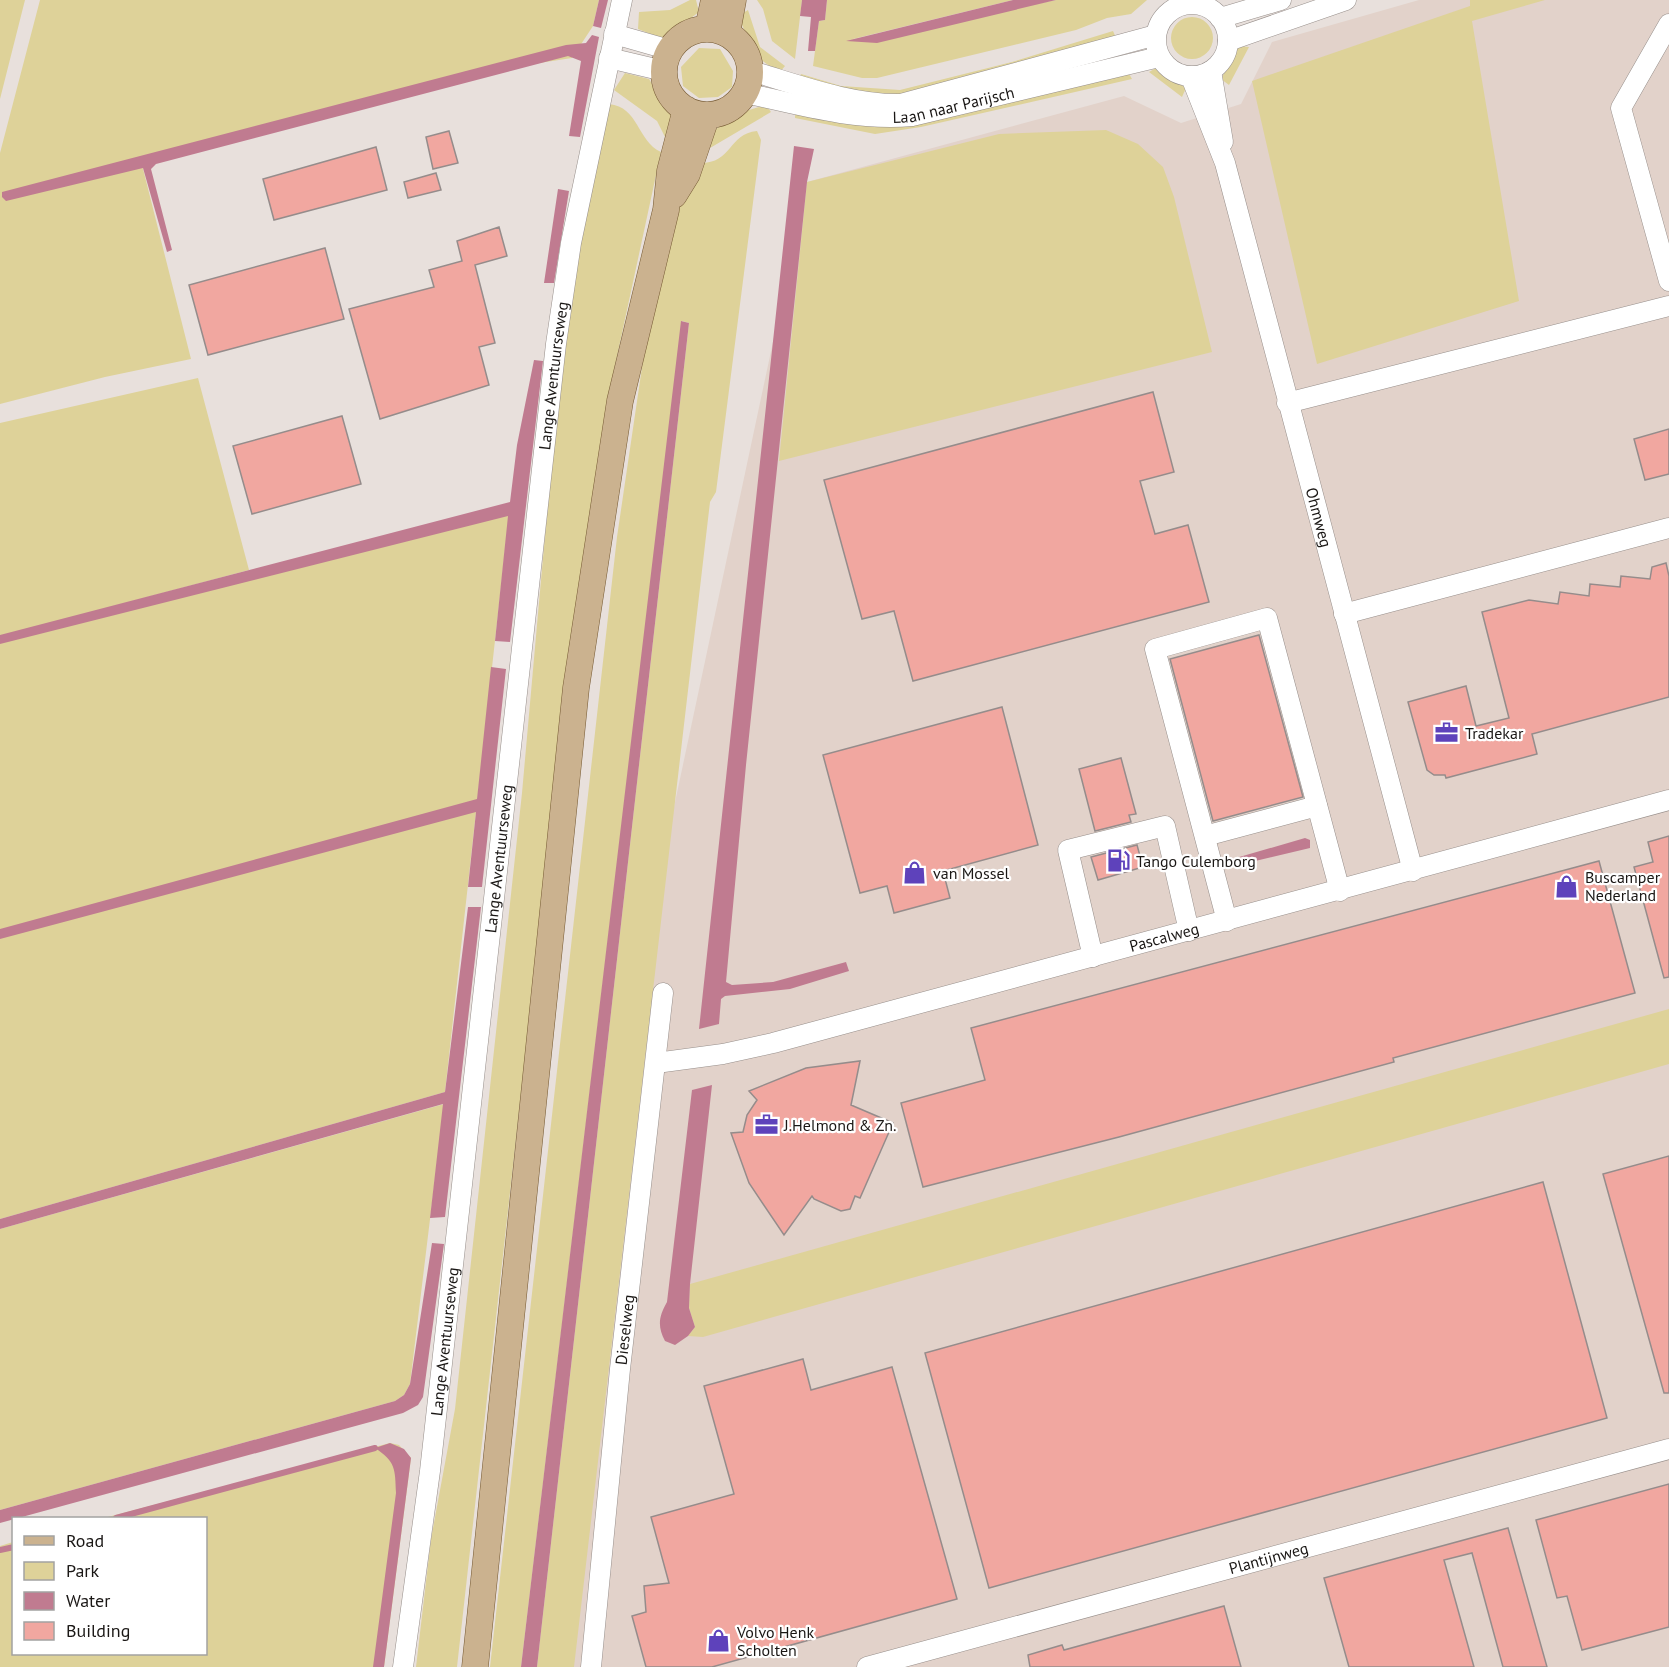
<svg xmlns="http://www.w3.org/2000/svg" width="1669" height="1667" viewBox="0 0 1669 1667" font-family="'PT Sans',sans-serif">
	<style>
		.built { fill: #e2d2ca }
		.green { fill: #ded299 }
		.water { fill: #c07b90 }
		.lines { fill: none; stroke-linecap: round; stroke-linejoin: round }
		.stream { stroke: #c07b90; stroke-width: 6 }
		.building { fill: #f1a7a0; stroke: #958c8b; stroke-width: 1.5 }
		.minor-casing { stroke: #978f8b; stroke-width: 21 }
		.major-casing { stroke: #765a34; stroke-width: 27 }
		.minor { stroke: #fff; stroke-width: 20 }
		.major { stroke: #cbb28f; stroke-width: 26 }
		.labels { text-anchor: middle; dominant-baseline: central; stroke-width: 4.5; stroke-linejoin: round; paint-order: stroke }
		.street-label { font-size: 16px; fill: #1a1715; stroke: #fff }
		.poi-label { font-size: 16px; fill: #1a1715; stroke: #fff; text-anchor: start }
	</style>
	<rect width="100%" height="100%" fill="#e8e0dc"/>
	<path class="built" d="M 1419,0 L 1669,0 L 1669,1667 L 563,1667 L 664,854 L 807,182 L 1124,96 L 1181,123 L 1241,104 L 1272,42 Z"/>
	<path class="green" d="M 0,0 L 25,0 L 0,99 Z
		M 40,0 L 599,0 L 593,26 L 572,58 L 487,71 L 140,157 L 191,359 L 105,377 L 0,404 L 0,153 Z
		M 690,0 L 696,0 L 699,12 L 663,39 L 638,29 L 639,12 L 670,10 Z
		M 757,0 L 802,0 L 795,59 L 772,41 L 763,9 Z
		M 827,0 L 1013,0 L 849,40 L 1056,0 L 1147,0 L 1131,14 L 1107,18 L 1076,30 L 877,78 L 862,78 L 813,66 L 819,21 L 825,20 Z
		M 1470,0 L 1545,0 L 1472,21 L 1519,301 L 1317,364 L 1252,81 L 1470,6 Z
		M 748,10 L 760,47 L 785,66 L 779,73 L 756,56 L 738,16 Z
		M1171 38a21 21 0 1 1 42 0a21 21 0 1 1-42 0Z
		M 1113,31 L 1117,40 L 899,99 L 798,80 L 801,74 L 841,86 L 900,90 L 1012,62 Z
		M 1239,46 L 1249,47 L 1229,85 L 1221,79 Z
		M 699,48 L 720,49 L 733,71 L 732,87 L 718,97 L 699,98 L 683,86 L 681,67 Z
		M 1156,68 L 1186,88 L 1182,97 L 1149,72 Z
		M 1128,72 L 1132,79 L 921,127 L 875,134 L 795,118 L 795,109 Z
		M 625,73 L 649,79 L 674,118 L 665,137 L 657,121 L 614,90 Z
		M 609,104 C 639,107 637,141 661,152 L 613,375 L 566,691 L 457,1667 L 416,1667 L 431,1539 L 455,1409 L 522,793 L 562,345 L 577,244 Z
		M 766,105 L 771,112 L 710,148 L 713,131 L 739,113 Z
		M 1106,130 L 1138,144 L 1163,167 L 1174,197 L 1212,352 L 779,461 L 807,182 L 999,134 Z
		M 757,131 L 761,140 L 716,492 L 710,502 L 574,1667 L 537,1667 L 689,323 L 682,321 L 521,1667 L 490,1667 L 617,537 L 650,313 L 678,211 L 697,163 C 733,165 727,134 757,131 Z
		M 198,378 L 249,570 L 50,623 L 510,505 L 445,1092 L 0,1219 L 0,423 Z
		M 1669,1009 L 1669,1064 L 703,1337 L 688,1336 L 695,1327 L 689,1308 L 690,1284 Z
		M 444,1104 L 410,1384 L 404,1395 L 395,1401 L 0,1510 L 0,1229 Z
		M 390,1443 L 399,1445 L 411,1458 L 384,1667 L 0,1667 L 0,1546 L 13,1542 L 14,1654 L 206,1654 L 206,1518 L 104,1518 Z"/>
	<path class="water" d="M 599,0 L 608,0 L 601,28 L 593,26 Z
		M 802,0 L 827,0 L 825,20 L 819,21 L 815,51 L 808,51 L 811,17 L 800,16 Z
		M 1013,0 L 1056,0 L 877,43 L 846,41 Z
		M 592,35 L 599,37 L 580,137 L 569,136 L 581,61 L 568,56 L 156,164 L 151,169 L 172,250 L 167,252 L 143,168 L 6,201 L 2,197 L 2,192 L 566,45 L 586,43 Z
		M 794,146 L 814,149 L 807,182 L 746,765 L 726,982 L 732,985 L 773,982 L 846,962 L 849,971 L 790,989 L 725,996 L 721,999 L 719,1024 L 699,1029 Z
		M 558,189 L 569,191 L 554,283 L 544,283 Z
		M 681,321 L 689,323 L 537,1667 L 521,1667 Z
		M 534,360 L 543,361 L 510,642 L 495,641 L 508,516 L 0,644 L 0,635 L 510,502 L 517,445 Z
		M 491,667 L 506,669 L 482,887 L 468,887 L 476,812 L 0,939 L 0,929 L 477,799 Z
		M 1305,838 L 1310,840 L 1310,848 L 1230,867 L 1229,860 Z
		M 468,907 L 481,907 L 445,1217 L 430,1218 L 443,1104 L 0,1229 L 0,1219 L 445,1092 Z
		M 712,1085 L 690,1284 L 689,1308 L 695,1327 L 688,1336 L 675,1345 L 665,1341 C 657,1326 659,1316 667,1302 L 692,1090 Z
		M 432,1243 L 444,1244 L 423,1397 L 418,1405 L 403,1413 L 0,1523 L 0,1510 L 395,1401 L 404,1395 L 410,1384 Z
		M 390,1443 L 404,1449 L 411,1458 L 384,1667 L 373,1667 L 396,1493 C 395,1469 396,1462 375,1448 Z"/>
	<g class="lines">
		<path class="stream" d="M 116,1518 L 375,1448
			M 0,1550 L 14,1547"/>
	</g>
	<path class="building" d="M 449,131 L 458,163 L 433,169 L 426,137 Z
		M 376,147 L 387,190 L 274,220 L 263,179 Z
		M 436,173 L 441,190 L 408,198 L 404,182 Z
		M 499,227 L 507,256 L 475,265 L 495,343 L 479,347 L 489,385 L 380,419 L 349,309 L 434,287 L 429,270 L 462,261 L 457,241 Z
		M 325,248 L 344,319 L 208,355 L 189,285 Z
		M 1153,392 L 1174,472 L 1140,481 L 1155,534 L 1188,525 L 1209,602 L 913,681 L 894,611 L 862,619 L 824,480 Z
		M 342,416 L 361,484 L 252,514 L 233,446 Z
		M 1669,429 L 1669,474 L 1645,480 L 1634,439 Z
		M 1666,563 L 1669,576 L 1669,697 L 1532,734 L 1537,754 L 1446,778 L 1445,775 L 1434,775 L 1427,770 L 1408,702 L 1466,686 L 1476,726 L 1509,718 L 1482,612 L 1529,600 L 1558,604 L 1560,592 L 1589,596 L 1590,584 L 1620,587 L 1621,576 L 1650,579 L 1652,567 Z
		M 1259,635 L 1303,797 L 1213,821 L 1170,659 Z
		M 1002,707 L 1038,845 L 943,871 L 950,898 L 920,906 L 894,913 L 887,886 L 860,893 L 823,755 Z
		M 1121,758 L 1136,814 L 1129,815 L 1131,822 L 1095,831 L 1079,769 Z
		M 1669,836 L 1669,977 L 1664,978 L 1634,867 L 1653,862 L 1648,842 Z
		M 1137,845 L 1143,867 L 1098,880 L 1091,857 Z
		M 1599,861 L 1635,993 L 1393,1058 L 1394,1062 L 1119,1137 L 923,1187 L 901,1103 L 985,1080 L 971,1028 Z
		M 860,1061 L 851,1105 L 893,1123 L 860,1198 L 855,1196 L 850,1209 L 841,1211 L 814,1199 L 812,1196 L 784,1235 L 749,1183 L 731,1133 L 743,1132 L 747,1115 L 757,1100 L 749,1091 L 806,1068 Z
		M 1669,1156 L 1669,1393 L 1664,1393 L 1603,1174 Z
		M 1543,1182 L 1607,1418 L 989,1588 L 925,1353 Z
		M 803,1359 L 811,1390 L 892,1367 L 957,1599 L 712,1667 L 646,1667 L 632,1616 L 646,1612 L 644,1586 L 669,1583 L 651,1517 L 734,1494 L 704,1386 Z
		M 1669,1484 L 1669,1627 L 1582,1650 L 1567,1596 L 1557,1598 L 1536,1520 Z
		M 1508,1528 L 1547,1667 L 1503,1667 L 1472,1553 L 1444,1560 L 1474,1667 L 1349,1667 L 1324,1578 Z
		M 1224,1606 L 1241,1667 L 1030,1667 L 1028,1655 L 1062,1645 L 1064,1650 Z"/>
	<g class="lines">
		<defs>
			<g id="minor">
				<circle cx="1192" cy="40" r="36"/>
				<path d="M 1220,18 L 1281,0"/>
				<path d="M 1669,24 L 1621,108 L 1669,281"/>
				<path d="M 614,34 L 670,50"/>
				<path d="M 1228,41 L 1346,0"/>
				<path d="M 609,58 L 664,71"/>
				<path d="M 751,71 C 799,85 851,105 901,104 L 1156,35"/>
				<path d="M 1211,71 L 1223,142"/>
				<path id="s1" d="M 1191,77 L 1225,163 L 1413,871"/>
				<path id="s2" d="M 745,93 C 800,105 855,121 912,116 L 1159,57"/>
				<path d="M 1287,403 L 1669,306"/>
				<path d="M 1344,614 L 1669,528"/>
				<path d="M 1205,836 L 1317,806"/>
				<path d="M 1227,921 L 1155,649 L 1267,618 L 1340,891"/>
				<path d="M 1093,957 L 1068,850 L 1165,826 L 1189,931"/>
				<path id="s3" d="M 656,1063 L 723,1054 L 773,1043 L 1669,800"/>
				<path id="s4" d="M 403,1667 L 430,1471 L 556,344 L 571,243 L 622,0"/>
				<path id="s5" d="M 591,1667 L 620,1369 L 663,993"/>
				<path id="s6" d="M 867,1667 L 1669,1449"/>
			</g>
			<path id="major" d="M 708,28 L 714,0
				M664 72a43 43 0 1 1 86 0a43 43 0 1 1-86 0Z
				M 727,33 L 733,0
				M 674,195 L 687,174 L 707,115
				M 475,1667 L 576,688 L 620,401 L 666,210 L 670,171 L 686,109"/>
		</defs>
		<use href="#minor" class="minor-casing"/>
		<use href="#major" class="major-casing"/>
		<use href="#minor" class="minor"/>
		<use href="#major" class="major"/>
	</g>
	<defs>
		<symbol id="office-bare" viewBox="-9 -9 18 18"><path d="M-6-3h4V-5.5h4V-3h4V5H-6ZM-1-4.5V-3h2v-1.5ZM-6 0V1H6V0Z" fill="#5e42bb" stroke="#fff" stroke-width="2.5" paint-order="stroke"/></symbol>
		<symbol id="fuel-bare" viewBox="-9 -9 18 18"><path d="M-5.5-6h7V0h2V4h1.3V-2.5L3-4.5l.8-.8L6-3V5H2.5V1h-1V6h-7ZM-4.2-4.7v3.2H.2V-4.7Z" fill="#5e42bb" stroke="#fff" stroke-width="2.5" paint-order="stroke"/></symbol>
		<symbol id="shop-bare" viewBox="-9 -9 18 18"><path d="M-5-2.5h2.3a2.7 3.5 0 0 1 5.4 0H5L5.5 6h-11ZM-1.5-2.5h3a1.5 2.3 0 0 0-3 0Z" fill="#5e42bb" stroke="#fff" stroke-width="2.5" paint-order="stroke"/></symbol>
	</defs>
	<g fill-rule="evenodd">
		<use href="#office-bare" x="1430" y="716" width="33" height="33"/>
		<use href="#fuel-bare" x="1102" y="844" width="33" height="33"/>
		<use href="#shop-bare" x="898" y="856" width="33" height="33"/>
		<use href="#shop-bare" x="1550" y="870" width="33" height="33"/>
		<use href="#office-bare" x="750" y="1108" width="33" height="33"/>
		<use href="#shop-bare" x="702" y="1624" width="33" height="33"/>
	</g>
	<g class="labels">
		<g class="street-label">
			<text stroke="none"><textPath href="#s2" startOffset="212">Laan naar Parijsch</textPath></text>
			<text stroke="none"><textPath href="#s4" startOffset="1300">Lange Aventuurseweg</textPath></text>
			<text stroke="none"><textPath href="#s1" startOffset="459">Ohmweg</textPath></text>
			<text stroke="none"><textPath href="#s4" startOffset="814">Lange Aventuurseweg</textPath></text>
			<text stroke="none"><textPath href="#s3" startOffset="524">Pascalweg</textPath></text>
			<text stroke="none"><textPath href="#s5" startOffset="339">Dieselweg</textPath></text>
			<text stroke="none"><textPath href="#s4" startOffset="328">Lange Aventuurseweg</textPath></text>
			<text stroke="none"><textPath href="#s6" startOffset="416">Plantijnweg</textPath></text>
		</g>
		<g class="poi-label">
			<text x="1465" y="733">Tradekar</text>
			<text x="1136" y="861">Tango Culemborg</text>
			<text x="933" y="873">van Mossel</text>
			<text x="1585" y="877">Buscamper<tspan x="1585" dy="18">Nederland</tspan></text>
			<text x="784" y="1125">J.Helmond &amp; Zn.</text>
			<text x="737" y="1632">Volvo Henk<tspan x="737" dy="18">Scholten</tspan></text>
		</g>
	</g>
	<rect x="12" y="1517" width="195" height="138" fill="#ffffff" stroke="#a3a2a1" stroke-width="1.5"/>
	<rect x="24" y="1536" width="30" height="9" fill="#cbb28f" stroke="#a3a2a1" stroke-width="1.5"/>
	<text x="66" y="1547" font-size="18" fill="#1a1715">Road</text>
	<rect x="24" y="1562" width="30" height="18" fill="#ded299" stroke="#a3a2a1" stroke-width="1.5"/>
	<text x="66" y="1577" font-size="18" fill="#1a1715">Park</text>
	<rect x="24" y="1592" width="30" height="18" fill="#c07b90" stroke="#a3a2a1" stroke-width="1.5"/>
	<text x="66" y="1607" font-size="18" fill="#1a1715">Water</text>
	<rect x="24" y="1622" width="30" height="18" fill="#f1a7a0" stroke="#a3a2a1" stroke-width="1.5"/>
	<text x="66" y="1637" font-size="18" fill="#1a1715">Building</text>
</svg>
